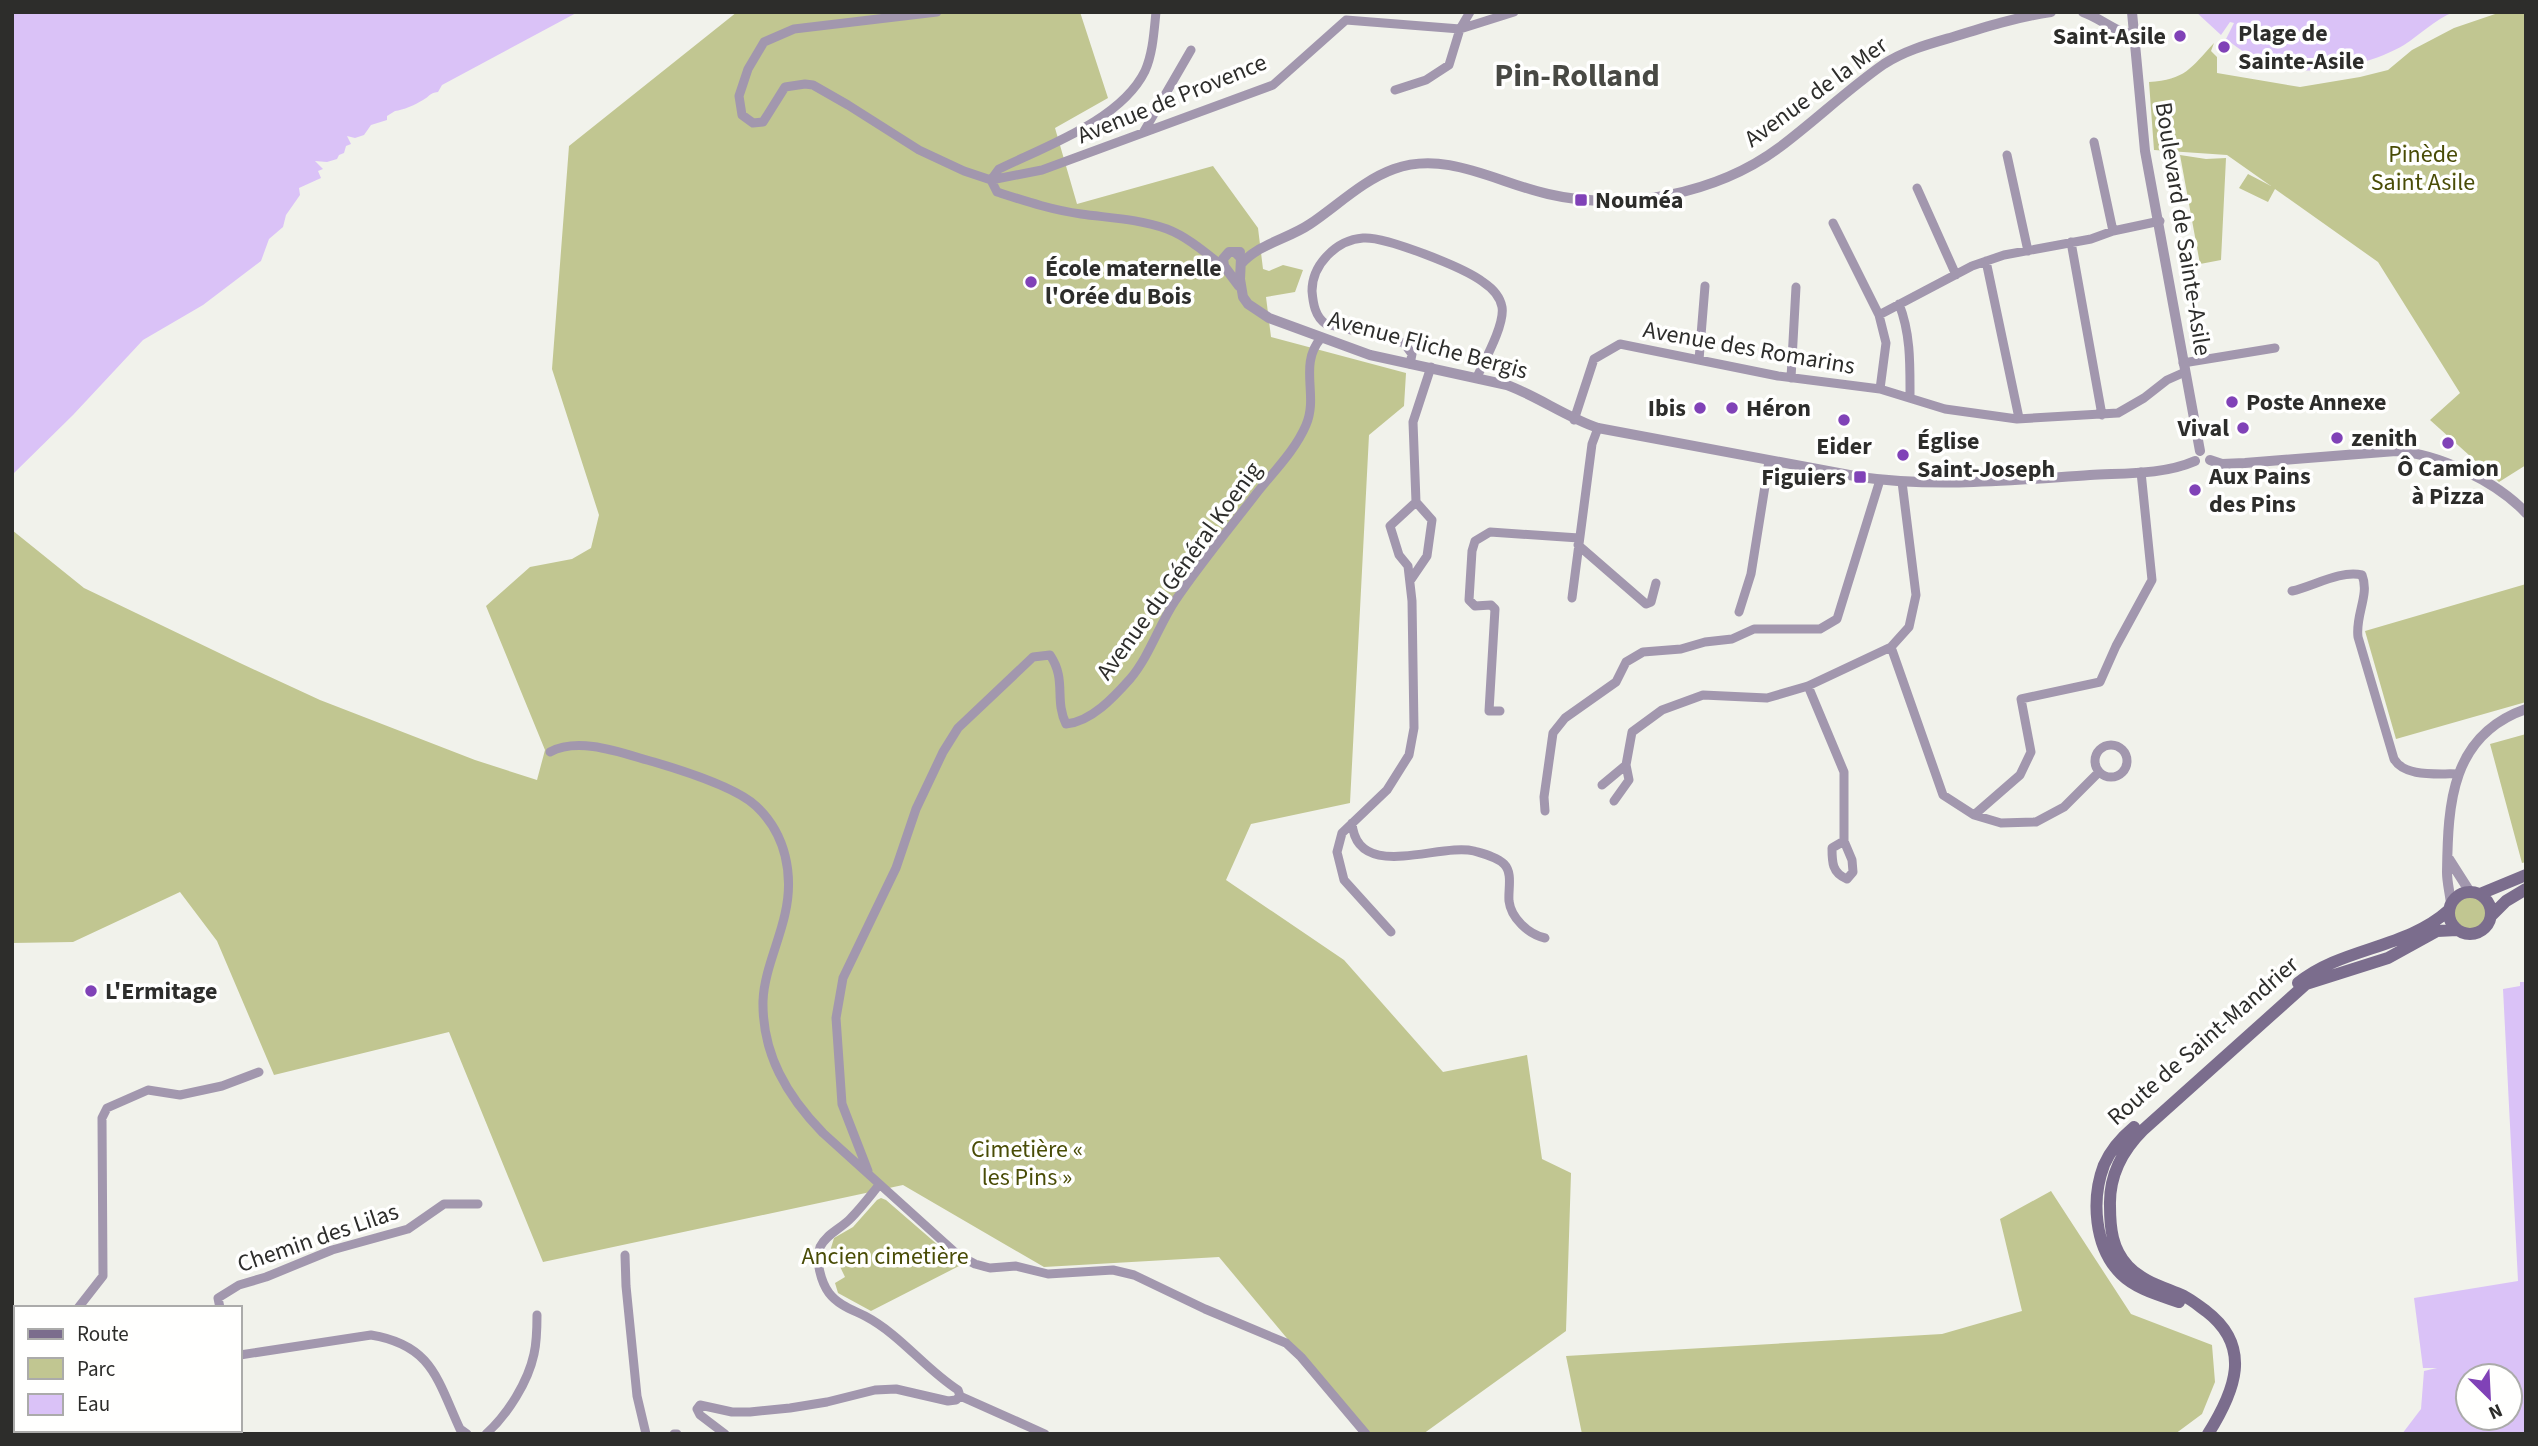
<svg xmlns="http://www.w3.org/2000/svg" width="2538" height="1446" viewBox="0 0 2538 1446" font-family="'Source Sans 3',sans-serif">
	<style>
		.green { fill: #c1c691 }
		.water { fill: #dac2f7; fill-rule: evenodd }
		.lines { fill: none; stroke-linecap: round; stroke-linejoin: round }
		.minor { stroke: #a297ae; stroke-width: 9 }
		.tertiary { stroke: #a297ae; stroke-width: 10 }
		.secondary { stroke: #7b6d8d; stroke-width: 12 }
		.poi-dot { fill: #8042b7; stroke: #fffffe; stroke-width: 2.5 }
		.labels { text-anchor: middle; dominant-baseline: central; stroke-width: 7; stroke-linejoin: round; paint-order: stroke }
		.poi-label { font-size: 24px; font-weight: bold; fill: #2d2d2b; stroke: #fffffe; text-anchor: start }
		.street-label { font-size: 24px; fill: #2d2d2b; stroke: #fffffe }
		.park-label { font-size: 24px; fill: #494c06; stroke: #fffffe }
		.district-label { font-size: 32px; font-weight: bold; fill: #484944; stroke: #fffffe }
	</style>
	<rect width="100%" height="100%" fill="#f1f2eb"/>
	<path class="green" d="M 737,12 L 1080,12 L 1108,98 L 1055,128 L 1077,204 L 1213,166 L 1258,228 L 1263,269 L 1269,271 L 1283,265 L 1303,270 L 1295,292 L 1266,297 L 1271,337 L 1406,373 L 1404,406 L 1369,435 L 1350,803 L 1251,824 L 1226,880 L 1344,960 L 1443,1072 L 1527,1055 L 1542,1159 L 1571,1173 L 1566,1331 L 1423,1434 L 1367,1434 L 1219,1257 L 1044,1267 L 903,1185 L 543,1262 L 449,1032 L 274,1075 L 217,941 L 180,892 L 73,942 L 12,943 L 12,530 L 84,588 L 240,663 L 320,700 L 475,760 L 537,780 L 545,750 L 486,606 L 530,567 L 572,559 L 591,548 L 599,515 L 552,369 L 569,146 Z
		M 2501,12 L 2526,12 L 2526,465 L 2499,482 L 2430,420 L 2460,393 L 2378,262 L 2275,189 L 2268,202 L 2239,188 L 2248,174 L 2271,186 L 2227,155 L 2154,150 L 2149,82 C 2185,80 2191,68 2214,43 L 2211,51 L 2217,57 L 2217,73 L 2300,87 L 2360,77 L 2388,70 L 2412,50 L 2454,28 Z
		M 2180,155 L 2206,159 L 2226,158 L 2221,260 L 2200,264 Z
		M 2526,584 L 2526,702 L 2396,739 L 2365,631 Z
		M 2526,734 L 2526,862 L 2522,863 L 2490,744 Z
		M2450 913a21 21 0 1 1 42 0a21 21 0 1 1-42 0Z
		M 2051,1191 L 2131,1314 L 2212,1345 L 2215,1382 L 2202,1414 L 2175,1434 L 1582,1434 L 1566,1356 L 1942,1334 L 2022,1311 L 2000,1219 Z
		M 881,1198 L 886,1200 L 961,1265 L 871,1311 L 838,1293 L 835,1283 L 845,1277 L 831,1248 L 834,1238 L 853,1227 L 877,1200 Z"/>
	<path class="water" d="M 12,12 L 578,12 L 442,85 L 438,92 C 429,93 429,97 423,100 C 415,105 403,110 395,111 L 387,116 L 387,120 L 371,125 L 364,135 L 355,138 L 347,136 L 351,144 L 346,146 L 344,153 L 339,155 L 337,159 L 327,162 L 315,161 L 323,169 L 318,171 L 321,178 L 299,188 L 300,195 L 286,215 L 283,227 L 269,239 L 261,261 L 203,305 L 143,340 L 73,415 L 12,475 Z
		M 2196,12 L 2454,12 C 2435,19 2420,35 2404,45 C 2370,65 2312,78 2273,66 C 2255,60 2240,50 2226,39 L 2234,23 L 2230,22 L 2221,35 Z
		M 2520,982 L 2526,982 L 2526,1434 L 2402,1434 L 2421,1409 L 2424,1371 L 2437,1368 L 2423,1368 L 2414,1298 L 2518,1281 L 2503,989 L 2520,986 ZM 2468,1376 L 2510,1376 L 2510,1418 L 2468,1418 Z"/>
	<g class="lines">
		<path class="minor" d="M 937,12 L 794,29 L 764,42 L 748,69 L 739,96 L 742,115 L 753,123 L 763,122 L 785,87 L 805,84 L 813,85 L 848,105 L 919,150 L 964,171 L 991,180 L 1042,170 L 1273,85 L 1346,20 L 1460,29 L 1514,12
			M 1395,90 L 1426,80 L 1449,65 L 1460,29 L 1470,12
			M 1143,133 L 1191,50
			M 2094,142 L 2113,231
			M 2007,155 L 2028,251
			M 991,180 L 997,192 C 1025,201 1052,210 1081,214 C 1110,218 1139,219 1167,229 C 1188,237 1207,254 1225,268
			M 991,180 L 999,169 C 1046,146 1121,120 1145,71 C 1153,53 1154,31 1156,12
			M 1917,188 L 1956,275
			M 1833,223 L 1879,315 L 1886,343 L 1880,389
			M 2071,242 L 2102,415
			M 1986,261 L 2019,418
			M 1899,304 C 1911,334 1910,366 1910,398
			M 1879,315 L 1972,266 L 2004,255 L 2091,239 L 2113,231 L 2160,221
			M 1699,360 L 1705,286
			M 2183,363 L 2275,348
			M 1410,364 L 1412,354 L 1404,343 L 1326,324 C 1315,317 1313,303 1312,291 C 1312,265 1336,240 1363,238 C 1385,236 1465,268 1483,282 C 1492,288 1500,296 1502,307 C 1505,324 1485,360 1477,377
			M 1791,378 L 1796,287
			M 1574,420 L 1594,359 L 1620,344 L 1778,376 L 1880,389 L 1945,409 L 2017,419 L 2118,413 L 2144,398 L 2167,380 L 2185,372
			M 1578,545 L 1646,604 L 1651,602 L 1656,583
			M 1410,581 L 1427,556 L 1432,520 L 1416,502 L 1413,422 L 1431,367
			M 2292,591 C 2314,586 2340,570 2362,575 C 2370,595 2355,615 2358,637 L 2394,759 C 2405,778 2439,773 2458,774
			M 1572,598 L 1592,444 L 1598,428
			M 1739,612 L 1751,574 L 1769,461
			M 1891,647 L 1943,795 L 1974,815 L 2001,823 L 2036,822 L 2064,807 L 2099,772
			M 1808,686 L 1844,772 L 1844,841 L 1852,860 L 1853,872 L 1847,879 C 1832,873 1832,862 1832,848 L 1844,841
			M 1500,711 L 1489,711 L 1495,609 L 1491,605 L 1475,606 L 1469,600 L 1472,551 L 1475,541 L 1490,532 L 1579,538
			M2095 761a16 16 0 1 1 32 0a16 16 0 1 1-32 0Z
			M 550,752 C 580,736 624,754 654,762 C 681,770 736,787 756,806 C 786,834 794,875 785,914 C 779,942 764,972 763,1001 C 762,1054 787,1096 823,1133 L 958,1255 L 975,1264 L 990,1268 L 1016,1266 L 1048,1274 L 1113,1270 L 1134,1275 L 1205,1309 L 1286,1343 L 1301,1357 L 1366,1434
			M 1602,785 L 1626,765 L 1632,732 L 1662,710 L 1703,695 L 1767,698 L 1808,686 L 1891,647 L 1909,627 L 1916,595 L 1902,482
			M 1614,801 L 1629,780 L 1626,765
			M 1545,811 L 1544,797 L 1553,733 L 1565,718 L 1616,682 L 1626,662 L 1643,652 L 1681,649 L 1705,642 L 1732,639 L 1754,629 L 1820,629 L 1837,619 L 1880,480
			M 1974,815 L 2020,775 L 2031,752 L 2021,699 L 2100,682 L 2116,646 L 2152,580 L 2141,472
			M 1352,823 C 1357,883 1440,842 1474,851 C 1484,854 1497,857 1504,864 C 1513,873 1508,889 1509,901 C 1511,918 1528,934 1545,938
			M 1391,932 L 1344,880 L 1337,852 L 1342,833 L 1387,790 L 1409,755 L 1414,728 L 1412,601 L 1408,566 L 1399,555 L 1390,526 L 1416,502
			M 868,1171 L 842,1104 L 836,1018 L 843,978 L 896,868 L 916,809 L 943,752 L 958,728 L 1033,657 L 1050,655 C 1067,680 1054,699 1066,724 C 1091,722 1114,697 1130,679 C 1149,657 1159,625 1175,601 C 1200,564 1229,529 1256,494 C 1273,472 1295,451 1306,425 C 1319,395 1298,365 1321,338
			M 625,1255 L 626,1286 L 637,1396 L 646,1434
			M 78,1308 L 103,1276 L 102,1118 L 107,1108 L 148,1090 L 180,1095 L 222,1086 L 259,1072
			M 220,1308 L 218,1298 L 239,1285 L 266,1277 L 332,1250 L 408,1229 L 444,1204 L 478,1204
			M 240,1355 L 371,1335 C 432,1345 437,1379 460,1429 L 467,1434
			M 12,1387 L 16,1386
			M 960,1396 L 1045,1434
			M 486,1434 C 508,1414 528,1382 534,1354 C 537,1341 537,1328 537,1315
			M 674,1434 L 677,1434
			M 725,1434 L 700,1415 L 697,1409 L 700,1405 L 732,1412 L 750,1412 L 790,1408 L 827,1402 L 875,1390 L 896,1389 L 948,1401 L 956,1400 L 960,1396 L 958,1390 C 924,1368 901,1335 865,1316 C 853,1310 838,1305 829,1293 C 821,1282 815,1260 820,1247 C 826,1234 842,1228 851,1218 C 861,1208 870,1196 879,1185"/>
		<path class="tertiary" d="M 2083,12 C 2101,18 2116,34 2135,34
			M 2132,12 L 2145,151 L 2200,451
			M 1235,252 L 1241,258 L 1240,279 L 1243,297 L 1248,304 L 1269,318 L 1370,355 L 1507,385 C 1539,397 1566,417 1598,428 L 1860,477 C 1936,488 2013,480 2090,475 C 2124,473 2163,475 2195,461
			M 1241,264 C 1258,244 1288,239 1310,224 C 1337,206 1363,180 1394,169 C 1446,150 1498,183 1548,194 C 1586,203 1630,203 1669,195 C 1708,187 1748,171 1780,147 C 1816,120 1848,89 1884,64 C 1906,50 1929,44 1953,37 C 1985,27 2017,17 2051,12
			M 1239,286 L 1224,266 L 1223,259 L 1229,252 L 1240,252
			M 2210,460 L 2222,464 L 2245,463 L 2396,451 C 2439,454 2496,481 2526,513
			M 2449,859 L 2470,892
			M 2451,904 C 2450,893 2447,883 2447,872 C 2448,803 2451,735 2526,709"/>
		<path class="secondary" d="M2449 913a21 21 0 1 1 42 0a21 21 0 1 1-42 0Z
			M 2480,894 L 2526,875
			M 2491,916 L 2506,901 L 2526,889
			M 2298,983 C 2342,947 2406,949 2449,910
			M 2134,1127 C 2122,1137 2110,1151 2104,1165 C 2091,1199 2094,1247 2121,1274 C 2136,1289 2159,1295 2179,1302
			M 2208,1434 C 2235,1391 2253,1347 2206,1311 C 2199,1306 2192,1300 2184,1296 C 2164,1287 2143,1282 2128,1266 C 2112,1249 2110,1228 2110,1206 C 2109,1175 2122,1151 2143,1130 L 2306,984 L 2388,958 L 2437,931 L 2457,930"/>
	</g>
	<g class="poi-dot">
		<circle cx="2180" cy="36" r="7"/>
		<circle cx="2224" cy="47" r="7"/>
		<rect x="1574" y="193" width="14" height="14" rx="3.5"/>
		<circle cx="1031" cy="282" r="7"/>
		<circle cx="2232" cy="402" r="7"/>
		<circle cx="1700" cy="408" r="7"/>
		<circle cx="1732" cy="408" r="7"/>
		<circle cx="1844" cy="420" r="7"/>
		<circle cx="2243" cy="428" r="7"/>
		<circle cx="2337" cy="438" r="7"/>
		<circle cx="2448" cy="443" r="7"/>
		<circle cx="1903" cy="455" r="7"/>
		<rect x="1853" y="470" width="14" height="14" rx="3.5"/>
		<circle cx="2195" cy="490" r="7"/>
		<circle cx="91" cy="991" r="7"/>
	</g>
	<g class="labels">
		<g class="poi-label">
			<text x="2238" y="33">Plage de<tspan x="2238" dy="28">Sainte-Asile</tspan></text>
			<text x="2166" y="36" text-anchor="end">Saint-Asile</text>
			<text x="1595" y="200">Nouméa</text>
			<text x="1045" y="268">École maternelle<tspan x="1045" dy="28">l'Orée du Bois</tspan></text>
			<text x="2246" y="402">Poste Annexe</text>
			<text x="1686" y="408" text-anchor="end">Ibis</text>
			<text x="1746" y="408">Héron</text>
			<text x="2229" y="428" text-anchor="end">Vival</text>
			<text x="2351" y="438">zenith</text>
			<text x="1917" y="441">Église<tspan x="1917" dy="28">Saint-Joseph</tspan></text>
			<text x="1844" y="446" text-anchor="middle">Eider</text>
			<text x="2448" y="468" text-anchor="middle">Ô Camion<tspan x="2448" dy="28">à Pizza</tspan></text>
			<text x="2209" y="476">Aux Pains<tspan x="2209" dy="28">des Pins</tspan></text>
			<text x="1846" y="477" text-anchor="end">Figuiers</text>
			<text x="105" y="991">L'Ermitage</text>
		</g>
		<g class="street-label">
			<text transform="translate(1816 92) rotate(-36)">Avenue de la Mer</text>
			<text transform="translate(1172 99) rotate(-22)">Avenue de Provence</text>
			<text transform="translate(2183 229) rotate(81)">Boulevard de Sainte-Asile</text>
			<text transform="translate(1428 345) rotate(15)">Avenue Fliche Bergis</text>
			<text transform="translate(1749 348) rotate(10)">Avenue des Romarins</text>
			<text transform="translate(1179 571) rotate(-54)">Avenue du Général Koenig</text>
			<text transform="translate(2203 1041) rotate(-41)">Route de Saint-Mandrier</text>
			<text transform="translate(318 1238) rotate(-19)">Chemin des Lilas</text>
		</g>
		<g class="park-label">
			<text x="2423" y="154">Pinède<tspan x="2423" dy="28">Saint Asile</tspan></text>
			<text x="1027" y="1149">Cimetière «<tspan x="1027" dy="28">les Pins »</tspan></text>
			<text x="885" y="1256">Ancien cimetière</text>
		</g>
		<g class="district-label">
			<text x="1577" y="76">Pin-Rolland</text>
		</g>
	</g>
	<rect width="2538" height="1446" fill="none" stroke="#2d2d2b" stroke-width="28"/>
	<rect x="14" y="1306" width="228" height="126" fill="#fffffe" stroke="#ababaa" stroke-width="2"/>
	<rect x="28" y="1329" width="35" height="10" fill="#7b6d8d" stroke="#ababaa" stroke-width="2"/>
	<text x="77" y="1341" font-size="21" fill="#2d2d2b">Route</text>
	<rect x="28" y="1358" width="35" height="21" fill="#c1c691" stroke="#ababaa" stroke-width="2"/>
	<text x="77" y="1376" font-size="21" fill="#2d2d2b">Parc</text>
	<rect x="28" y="1394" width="35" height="21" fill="#dac2f7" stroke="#ababaa" stroke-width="2"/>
	<text x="77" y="1411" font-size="21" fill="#2d2d2b">Eau</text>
	<g transform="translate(2489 1397) rotate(156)"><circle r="33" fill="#fffffe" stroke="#ababaa" stroke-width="2"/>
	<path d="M0-5L12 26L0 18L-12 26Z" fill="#8042b7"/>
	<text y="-10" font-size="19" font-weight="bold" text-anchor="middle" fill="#2d2d2b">N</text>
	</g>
</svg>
